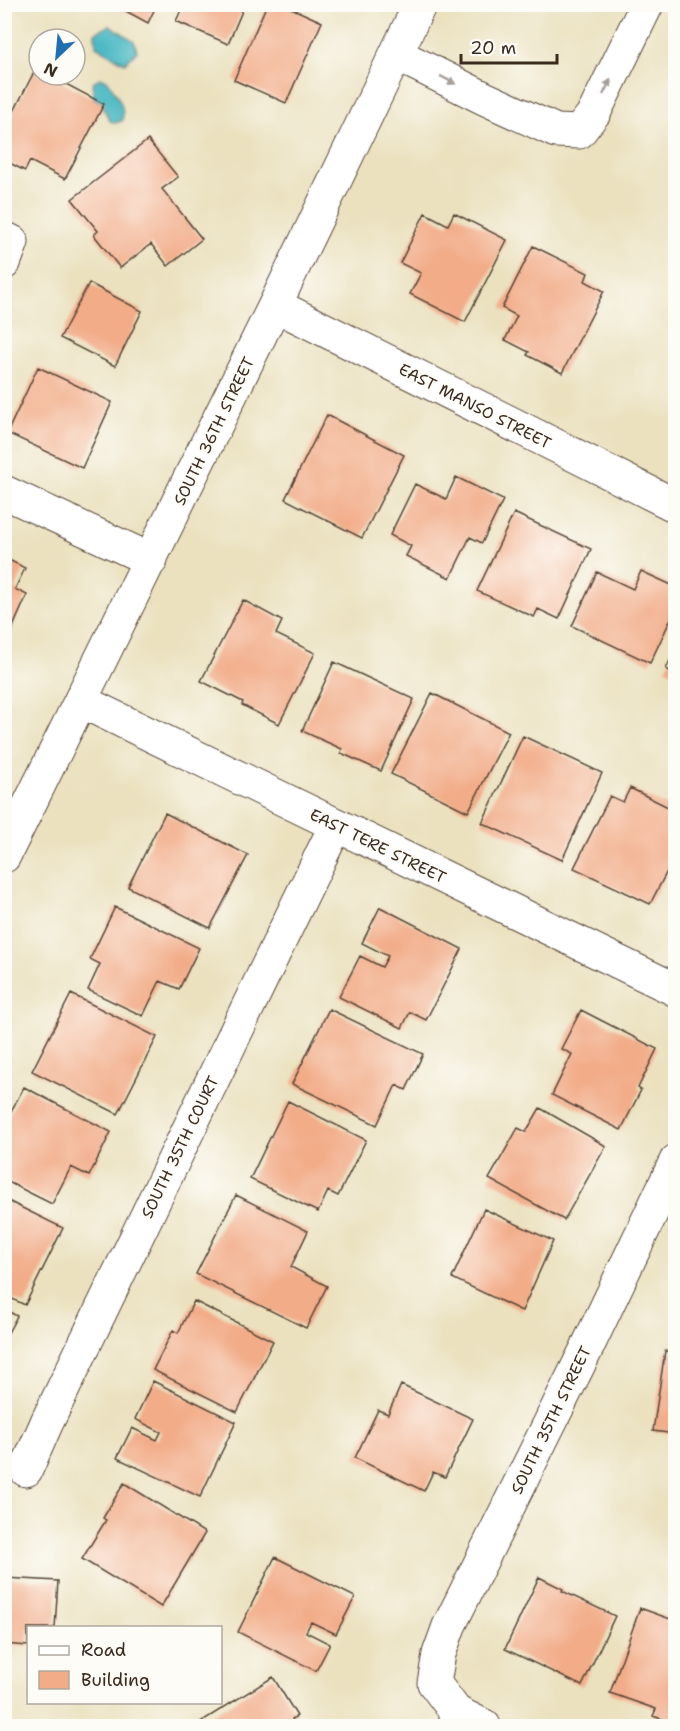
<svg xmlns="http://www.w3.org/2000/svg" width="680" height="1731" viewBox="0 0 680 1731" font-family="'Shantell Sans',sans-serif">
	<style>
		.water { fill: #4ab8c3; stroke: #427170; stroke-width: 1.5 }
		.building { fill: #f2ac88 }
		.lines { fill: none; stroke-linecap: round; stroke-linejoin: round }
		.minor-casing { stroke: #554536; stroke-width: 35 }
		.minor { stroke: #fff; stroke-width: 33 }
		.oneway { fill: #a79f9a }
		.labels { text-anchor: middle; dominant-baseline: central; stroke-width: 4.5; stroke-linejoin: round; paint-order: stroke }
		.street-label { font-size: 16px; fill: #3b2a1e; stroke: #fdfcf7 }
	</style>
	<rect width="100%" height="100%" fill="#fdfcf7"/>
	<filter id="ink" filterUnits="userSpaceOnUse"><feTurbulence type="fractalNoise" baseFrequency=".0167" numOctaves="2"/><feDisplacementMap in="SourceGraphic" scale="12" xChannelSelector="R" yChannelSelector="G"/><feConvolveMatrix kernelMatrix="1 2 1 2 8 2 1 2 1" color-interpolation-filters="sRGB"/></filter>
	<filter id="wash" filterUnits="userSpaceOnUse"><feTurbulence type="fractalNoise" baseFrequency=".008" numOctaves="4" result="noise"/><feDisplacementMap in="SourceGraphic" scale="24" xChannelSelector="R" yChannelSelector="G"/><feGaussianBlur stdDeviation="1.35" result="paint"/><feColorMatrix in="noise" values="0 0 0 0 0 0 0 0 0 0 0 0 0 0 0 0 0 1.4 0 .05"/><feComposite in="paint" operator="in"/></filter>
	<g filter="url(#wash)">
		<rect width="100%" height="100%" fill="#ebe1bf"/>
		<path class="water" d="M 110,25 L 134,41 L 137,51 L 125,63 L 96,46 L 95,33 Z
			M 99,78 L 107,80 C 115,93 126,104 122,121 L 115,123 L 110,121 L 101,104 L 94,98 L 92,84 Z"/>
		<g id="blocks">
			<path class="building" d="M 113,4 L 157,4 L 148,23 Z
				M 184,4 L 245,4 L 228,44 L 176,21 Z
				M 267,4 L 282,4 L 322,22 L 286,103 L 234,80 Z
				M 36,68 L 39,70 L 39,75 L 49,75 L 104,104 L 65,179 L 30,161 L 25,171 L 4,160 L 4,119 L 9,121 Z
				M 148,140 L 178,177 L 162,189 L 202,239 L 168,266 L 151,244 L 120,268 L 94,235 L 98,231 L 72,199 Z
				M 425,213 L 448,225 L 454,213 L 507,240 L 465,322 L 410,294 L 421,273 L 400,263 Z
				M 533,246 L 588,273 L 585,281 L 604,291 L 562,373 L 527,355 L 529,352 L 505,340 L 517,316 L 502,308 Z
				M 89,283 L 142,311 L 115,366 L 60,338 Z
				M 38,367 L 112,402 L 82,468 L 7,433 Z
				M 327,415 L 404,455 L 362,538 L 285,499 Z
				M 456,477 L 503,500 L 482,543 L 470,537 L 450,578 L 406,556 L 411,546 L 390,535 L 415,484 L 446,499 Z
				M 514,513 L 591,549 L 559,619 L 538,609 L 534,617 L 477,591 Z
				M 5,558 L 25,568 L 15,589 L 27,595 L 5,645 Z
				M 641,571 L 676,587 L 676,608 L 650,663 L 572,626 L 597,572 L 633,589 Z
				M 243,600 L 282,621 L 276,634 L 315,653 L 279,724 L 242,705 L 243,702 L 201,681 Z
				M 676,648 L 676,674 L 666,669 Z
				M 334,662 L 414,699 L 381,771 L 341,753 L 342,749 L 302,731 Z
				M 432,693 L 509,732 L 468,812 L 391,774 Z
				M 523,736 L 602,773 L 562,860 L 482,823 Z
				M 630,788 L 676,811 L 676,854 L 650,904 L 574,868 L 610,796 L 623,802 Z
				M 165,813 L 248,855 L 210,928 L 128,887 Z
				M 115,907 L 199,948 L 179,989 L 160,981 L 143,1016 L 88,990 L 100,964 L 90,959 Z
				M 380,907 L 462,949 L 426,1020 L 410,1012 L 402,1028 L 339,997 L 360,956 L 382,967 L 388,956 L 362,943 Z
				M 71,994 L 157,1037 L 118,1114 L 32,1071 Z
				M 329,1009 L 423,1054 L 406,1090 L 396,1085 L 377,1125 L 292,1084 Z
				M 581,1010 L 657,1049 L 638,1088 L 641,1090 L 621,1130 L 552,1095 L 572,1054 L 561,1049 Z
				M 24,1087 L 111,1132 L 89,1176 L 71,1167 L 52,1204 L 4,1180 L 4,1125 Z
				M 288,1101 L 366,1140 L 338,1196 L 328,1191 L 318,1212 L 250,1179 Z
				M 540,1108 L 606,1146 L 564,1220 L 489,1179 L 518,1128 L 526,1132 Z
				M 236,1195 L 308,1231 L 291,1267 L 327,1286 L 306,1328 L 196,1274 Z
				M 4,1199 L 63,1228 L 25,1305 L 4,1295 Z
				M 484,1209 L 553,1241 L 522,1311 L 452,1278 Z
				M 194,1301 L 273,1341 L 237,1412 L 153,1370 L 173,1330 L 178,1333 Z
				M 4,1309 L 17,1316 L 4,1340 Z
				M 665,1351 L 676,1353 L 676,1434 L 653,1431 Z
				M 153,1381 L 236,1422 L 200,1497 L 117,1458 L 132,1428 L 157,1440 L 161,1432 L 135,1419 Z
				M 401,1385 L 473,1419 L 445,1477 L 433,1472 L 424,1491 L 355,1458 L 378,1410 L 388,1414 Z
				M 124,1483 L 205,1533 L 161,1607 L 82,1559 L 106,1520 L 103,1518 Z
				M 275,1557 L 355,1597 L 336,1634 L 311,1622 L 306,1632 L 330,1644 L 316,1671 L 238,1632 Z
				M 539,1577 L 563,1589 L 562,1591 L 615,1616 L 582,1686 L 505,1649 Z
				M 4,1578 L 58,1581 L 55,1628 L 28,1628 L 28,1646 L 4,1644 Z
				M 640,1608 L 676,1621 L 676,1724 L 653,1716 L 656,1709 L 610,1693 Z
				M 273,1677 L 297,1716 L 292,1719 L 297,1726 L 194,1726 Z"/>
		</g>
	</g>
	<g filter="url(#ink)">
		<use href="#blocks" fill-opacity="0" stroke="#554536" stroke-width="1.5"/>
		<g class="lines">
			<defs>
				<path id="minor" d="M 396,54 L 484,98 L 556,131 L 579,132 L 594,113 L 647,4
					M 4,238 L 12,242 L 4,263
					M 275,305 L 676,506
					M 4,492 L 151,560
					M 81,701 L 676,990
					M 4,856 L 275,305 L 420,4
					M 26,1470 L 47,1422 L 336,825
					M 484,1726 L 456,1712 L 434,1683 L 439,1654 L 449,1626 L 586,1350 L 676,1161"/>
			</defs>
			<use href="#minor" class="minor-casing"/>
			<use href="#minor" class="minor"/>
		</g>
		<defs><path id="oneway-solid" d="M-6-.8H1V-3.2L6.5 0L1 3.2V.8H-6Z" transform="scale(1.5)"/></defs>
		<g class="oneway">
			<use href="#oneway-solid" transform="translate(448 80) rotate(27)"/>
			<use href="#oneway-solid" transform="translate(607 87) rotate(-64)"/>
		</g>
	</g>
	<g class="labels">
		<g class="street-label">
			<text transform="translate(475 406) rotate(27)">EAST MANSO STREET</text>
			<text transform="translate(214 431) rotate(-64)">SOUTH 36TH STREET</text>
			<text transform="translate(378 846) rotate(26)">EAST TERE STREET</text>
			<text transform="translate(180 1147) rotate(-64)">SOUTH 35TH COURT</text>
			<text transform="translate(551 1420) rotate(-64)">SOUTH 35TH STREET</text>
		</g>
	</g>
	<rect width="680" height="1731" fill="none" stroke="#fdfcf7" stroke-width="24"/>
	<rect x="27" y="1626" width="195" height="78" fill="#fdfcf7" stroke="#afa8a0" stroke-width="1.5"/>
	<rect x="39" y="1646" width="30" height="9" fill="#ffffff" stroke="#afa8a0" stroke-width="1.5"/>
	<text x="81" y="1656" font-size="18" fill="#3b2a1e">Road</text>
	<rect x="39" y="1671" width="30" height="18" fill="#f2ac88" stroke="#afa8a0" stroke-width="1.5"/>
	<text x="81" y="1686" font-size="18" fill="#3b2a1e">Building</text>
	<g transform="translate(57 57) rotate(206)"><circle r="28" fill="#fdfcf7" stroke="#afa8a0" stroke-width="1.5"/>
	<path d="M0-4.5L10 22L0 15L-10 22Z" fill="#1f6fb2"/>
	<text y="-9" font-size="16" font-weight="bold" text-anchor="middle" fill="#3b2a1e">N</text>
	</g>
	<path d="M461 54v9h96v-9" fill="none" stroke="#3b2a1e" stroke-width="3"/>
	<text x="470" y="54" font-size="18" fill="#3b2a1e" stroke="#fdfcf7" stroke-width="4.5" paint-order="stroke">20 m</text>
</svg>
